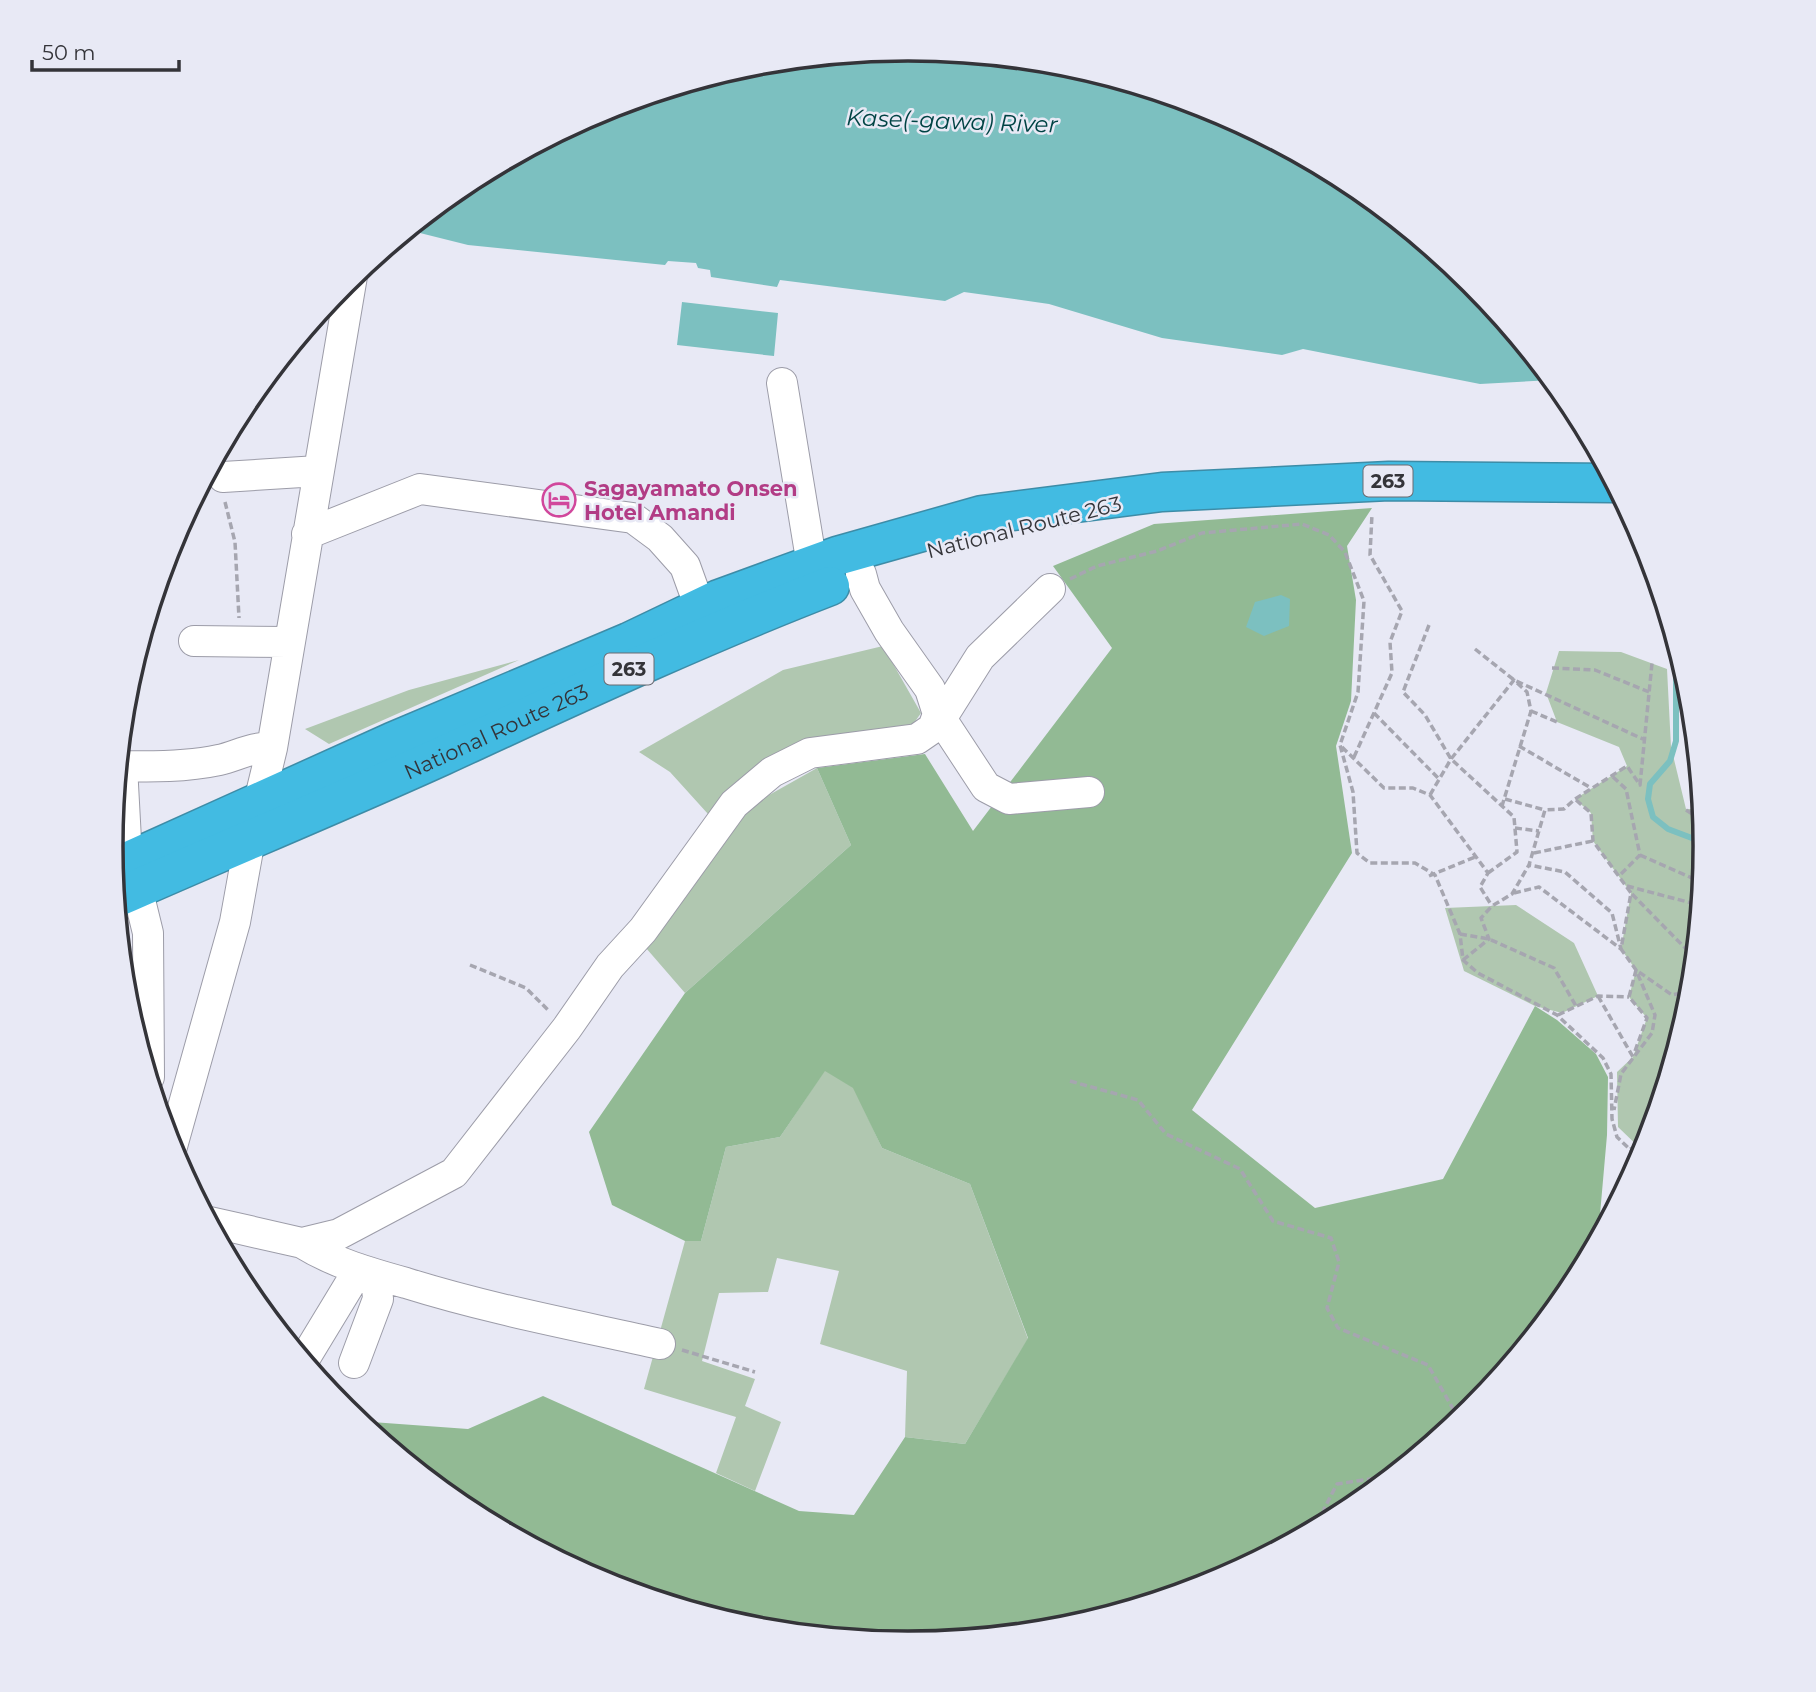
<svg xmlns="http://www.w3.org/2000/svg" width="1816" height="1692" viewBox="0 0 1816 1692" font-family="Montserrat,sans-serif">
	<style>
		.green { fill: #b0c7b0 }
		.forest { fill: #92ba94 }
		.water { fill: #7cc0c0 }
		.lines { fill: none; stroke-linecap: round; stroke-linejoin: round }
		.stream { stroke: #7cc0c0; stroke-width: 6 }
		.minor-casing { stroke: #9c9ca8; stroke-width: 32 }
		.highway-casing { stroke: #3d8ca7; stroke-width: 41 }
		.path { stroke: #a6a6b0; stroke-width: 3.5; stroke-dasharray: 7 3.5; stroke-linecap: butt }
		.minor { stroke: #fff; stroke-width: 30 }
		.highway { stroke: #42bbe2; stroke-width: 38 }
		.labels { text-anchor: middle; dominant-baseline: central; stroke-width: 5; stroke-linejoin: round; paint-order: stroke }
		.shield { fill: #e8e9f5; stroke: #6a6a71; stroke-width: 2 }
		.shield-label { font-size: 19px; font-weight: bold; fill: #343439 }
		.hotel-label { font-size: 21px; font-weight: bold; fill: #b23c85; stroke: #e8e9f5; text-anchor: start }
		.street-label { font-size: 21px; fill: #343439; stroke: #e8e9f5 }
		.water-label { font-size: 23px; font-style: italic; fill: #004344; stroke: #e8e9f5 }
		.rim { fill: none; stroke: #343439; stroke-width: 3.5 }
	</style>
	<rect width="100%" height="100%" fill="#e8e9f5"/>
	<path class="green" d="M 883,646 L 921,713 L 907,733 L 784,751 L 708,814 L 670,772 L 639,752 L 783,670 Z
		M 1559,651 L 1621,652 L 1667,669 L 1671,747 L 1686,809 L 1701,809 L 1705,846 L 1690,1002 L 1644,1152 L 1618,1127 L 1617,1072 L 1633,1057 L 1647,1018 L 1629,997 L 1636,970 L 1621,949 L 1631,893 L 1593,841 L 1591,813 L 1575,799 L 1627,766 L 1619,747 L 1557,722 L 1546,693 Z
		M 519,660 L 329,744 L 305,729 L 409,690 Z
		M 817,768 L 851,845 L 685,993 L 646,948 L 741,811 Z
		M 1516,905 L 1574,943 L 1598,996 L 1562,1013 L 1535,1006 L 1464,971 L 1445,908 Z
		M 825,1070 L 854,1088 L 882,1148 L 970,1184 L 1028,1339 L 965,1444 L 905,1437 L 907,1371 L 820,1344 L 839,1271 L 777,1258 L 768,1292 L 719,1293 L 702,1361 L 755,1379 L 745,1406 L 781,1422 L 755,1491 L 716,1473 L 736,1417 L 644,1389 L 685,1241 L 701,1241 L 726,1147 L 780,1137 Z"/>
	<path class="forest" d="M 1372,508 L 1347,546 L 1356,600 L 1351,701 L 1336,746 L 1352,853 L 1192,1110 L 1315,1208 L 1443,1179 L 1535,1006 L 1557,1020 L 1596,1054 L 1608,1077 L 1607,1135 L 1598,1237 L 1570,1289 L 1471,1410 L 1350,1509 L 1213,1582 L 1063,1628 L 908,1643 L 752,1628 L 603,1582 L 465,1508 L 358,1421 L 468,1429 L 543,1396 L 799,1511 L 854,1515 L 905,1437 L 965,1444 L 1028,1338 L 970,1184 L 882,1148 L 853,1088 L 825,1071 L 780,1137 L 726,1147 L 701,1241 L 685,1241 L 612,1205 L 589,1132 L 685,993 L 851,845 L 817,768 L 925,754 L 973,831 L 1112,648 L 1053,566 L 1154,524 Z"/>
	<path class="water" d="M 908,49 L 1064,64 L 1213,110 L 1351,184 L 1472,283 L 1552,380 L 1480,384 L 1303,349 L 1282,355 L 1162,338 L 1049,304 L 964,292 L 945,301 L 780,280 L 777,287 L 711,277 L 710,270 L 698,268 L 696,263 L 668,261 L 665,265 L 468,245 L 408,230 L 466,183 L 603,110 L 753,64 Z
		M 682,302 L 778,313 L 774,356 L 677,345 Z
		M 1281,595 L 1290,599 L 1289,626 L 1264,636 L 1246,627 L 1255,602 Z"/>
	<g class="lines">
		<path class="stream" d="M 1676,645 L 1676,741 L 1670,761 L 1650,784 L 1648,799 L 1653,817 L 1668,829 L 1705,843"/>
		<defs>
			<path id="minor" d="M 782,383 L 812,565
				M 223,477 L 318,471
				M 307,534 L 420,489 L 633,518 L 660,538 L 685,566 L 707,627
				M 1050,589 L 980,657 L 946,711 L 938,714 L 986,787 L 1009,799 L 1089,792
				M 194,641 L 288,642
				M 119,766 C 152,767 186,767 219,760 C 237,756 253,746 272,748
				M 122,766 L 126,840 L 132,859
				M 137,888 L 148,933 L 149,1077
				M 171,1150 L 235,922 L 250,839 L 272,748 L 352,276
				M 210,1222 L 302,1243 L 339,1234 L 454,1173 L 567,1028 L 610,966 L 643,930 L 734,804 L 772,772 L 810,753 L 917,739 L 933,728 L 938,714 L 930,689 L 889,631 L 865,589 L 861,574
				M 302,1243 C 334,1263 370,1273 406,1283 C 489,1309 575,1325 660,1344
				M 305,1358 L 359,1269
				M 354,1363 L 378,1299 L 376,1275"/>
			<g id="highway">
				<path d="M 113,868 L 392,742 L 629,642 L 719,599 L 837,556 L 982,515 L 1162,492 L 1389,481 L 1613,483"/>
				<path id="s1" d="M 116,898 C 224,850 334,805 442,756 C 570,697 698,637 830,586"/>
			</g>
		</defs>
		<use href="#minor" class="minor-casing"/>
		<use href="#highway" class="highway-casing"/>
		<path class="path" d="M 225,502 L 235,542 L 239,618
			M 1070,579 L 1097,566 L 1157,551 L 1202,533 L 1302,524 L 1329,535 L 1345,552 L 1364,601 L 1358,692 L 1340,745 L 1353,792 L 1357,853 L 1370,863 L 1415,863 L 1435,875 L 1460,934 L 1463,960 L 1478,973 L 1557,1015 L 1603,1058 L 1611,1074 L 1612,1119 L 1617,1137 L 1640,1159
			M 1429,625 L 1403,692 L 1425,715 L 1451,759 L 1514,817 L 1517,852 L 1488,873
			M 1475,649 L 1514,680 L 1645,740
			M 1552,668 L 1595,670 L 1649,692
			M 1531,711 L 1557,722
			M 1374,713 L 1439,779
			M 1519,746 L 1591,788
			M 1342,747 L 1384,788 L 1413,788 L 1430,795 L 1488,873 L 1480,887 L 1492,906
			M 1354,757 L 1392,673 L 1390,642 L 1402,611 L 1370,555 L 1372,514
			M 1613,777 L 1626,789 L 1640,855 L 1619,876
			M 1430,795 L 1451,759 L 1514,680 L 1527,692 L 1531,711 L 1502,806
			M 1505,799 L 1545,810
			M 1576,800 L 1591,813 L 1593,841 L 1631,893 L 1621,949 L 1636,970 L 1655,1015 L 1652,1033 L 1621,1074 L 1614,1110
			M 1686,810 L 1702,820
			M 1515,828 L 1539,831
			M 1534,853 L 1593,841
			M 1640,855 L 1701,882
			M 1429,876 L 1475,857
			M 1627,886 L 1699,905
			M 1514,893 L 1539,887 L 1621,949 L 1612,913 L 1565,872 L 1529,865
			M 1632,894 L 1694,957
			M 1460,934 L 1489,939 L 1554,968 L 1576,1006
			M 1463,960 L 1489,939 L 1481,918 L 1492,906 L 1512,894 L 1529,865 L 1545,810 L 1564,809 L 1575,799 L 1627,766 L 1640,785 L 1652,663
			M 470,965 L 526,988 L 550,1012
			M 1598,996 L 1633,1057
			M 1558,1015 L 1598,996 L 1629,997
			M 1635,1051 L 1647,1018 L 1629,997 L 1636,970 L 1672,995 L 1691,991
			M 1070,1081 L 1138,1100 L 1166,1134 L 1240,1169 L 1273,1221 L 1331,1238 L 1339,1262 L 1327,1308 L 1338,1328 L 1428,1365 L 1456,1414 L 1454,1424
			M 1630,1149 L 1647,1142
			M 682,1350 L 755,1372
			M 1322,1524 L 1324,1509 L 1337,1484 L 1390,1476"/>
		<use href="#minor" class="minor"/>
		<use href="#highway" class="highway"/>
	</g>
	<defs>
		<symbol id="hotel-ring" viewBox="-11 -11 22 22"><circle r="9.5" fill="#e8e9f5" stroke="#d1479c" stroke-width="1.5"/><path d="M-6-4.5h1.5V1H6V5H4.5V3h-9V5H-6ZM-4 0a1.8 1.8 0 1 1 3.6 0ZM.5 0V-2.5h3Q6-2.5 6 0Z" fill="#d1479c"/></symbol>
	</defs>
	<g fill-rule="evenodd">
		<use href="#hotel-ring" x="540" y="481" width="38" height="38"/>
	</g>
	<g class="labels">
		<g class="shield">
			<rect x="1363.5" y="465.5" width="49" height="31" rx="5"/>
			<rect x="604.5" y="653.5" width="49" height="31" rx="5"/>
		</g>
		<g class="shield-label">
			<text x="1388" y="481">263</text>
			<text x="629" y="669">263</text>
		</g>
		<g class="hotel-label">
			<text x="584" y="488">Sagayamato Onsen<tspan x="584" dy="24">Hotel Amandi</tspan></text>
		</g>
		<g class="street-label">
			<text transform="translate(1024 527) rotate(-14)">National Route 263</text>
			<text stroke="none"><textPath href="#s1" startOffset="415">National Route 263</textPath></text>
		</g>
		<g class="water-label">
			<text transform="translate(952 121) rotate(2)">Kase(-gawa) River</text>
		</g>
	</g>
	<path d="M0 0H1816V1692H0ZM123 846a785 785 0 1 1 1570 0a785 785 0 1 1-1570 0Z" fill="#e8e9f5" fill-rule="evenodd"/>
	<path class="rim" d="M123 846a785 785 0 1 1 1570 0a785 785 0 1 1-1570 0Z"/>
	<path d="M32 60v10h147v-10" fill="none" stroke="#343439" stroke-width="3.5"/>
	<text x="42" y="60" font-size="21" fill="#343439" stroke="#e8e9f5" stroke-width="5" paint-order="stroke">50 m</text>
</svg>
